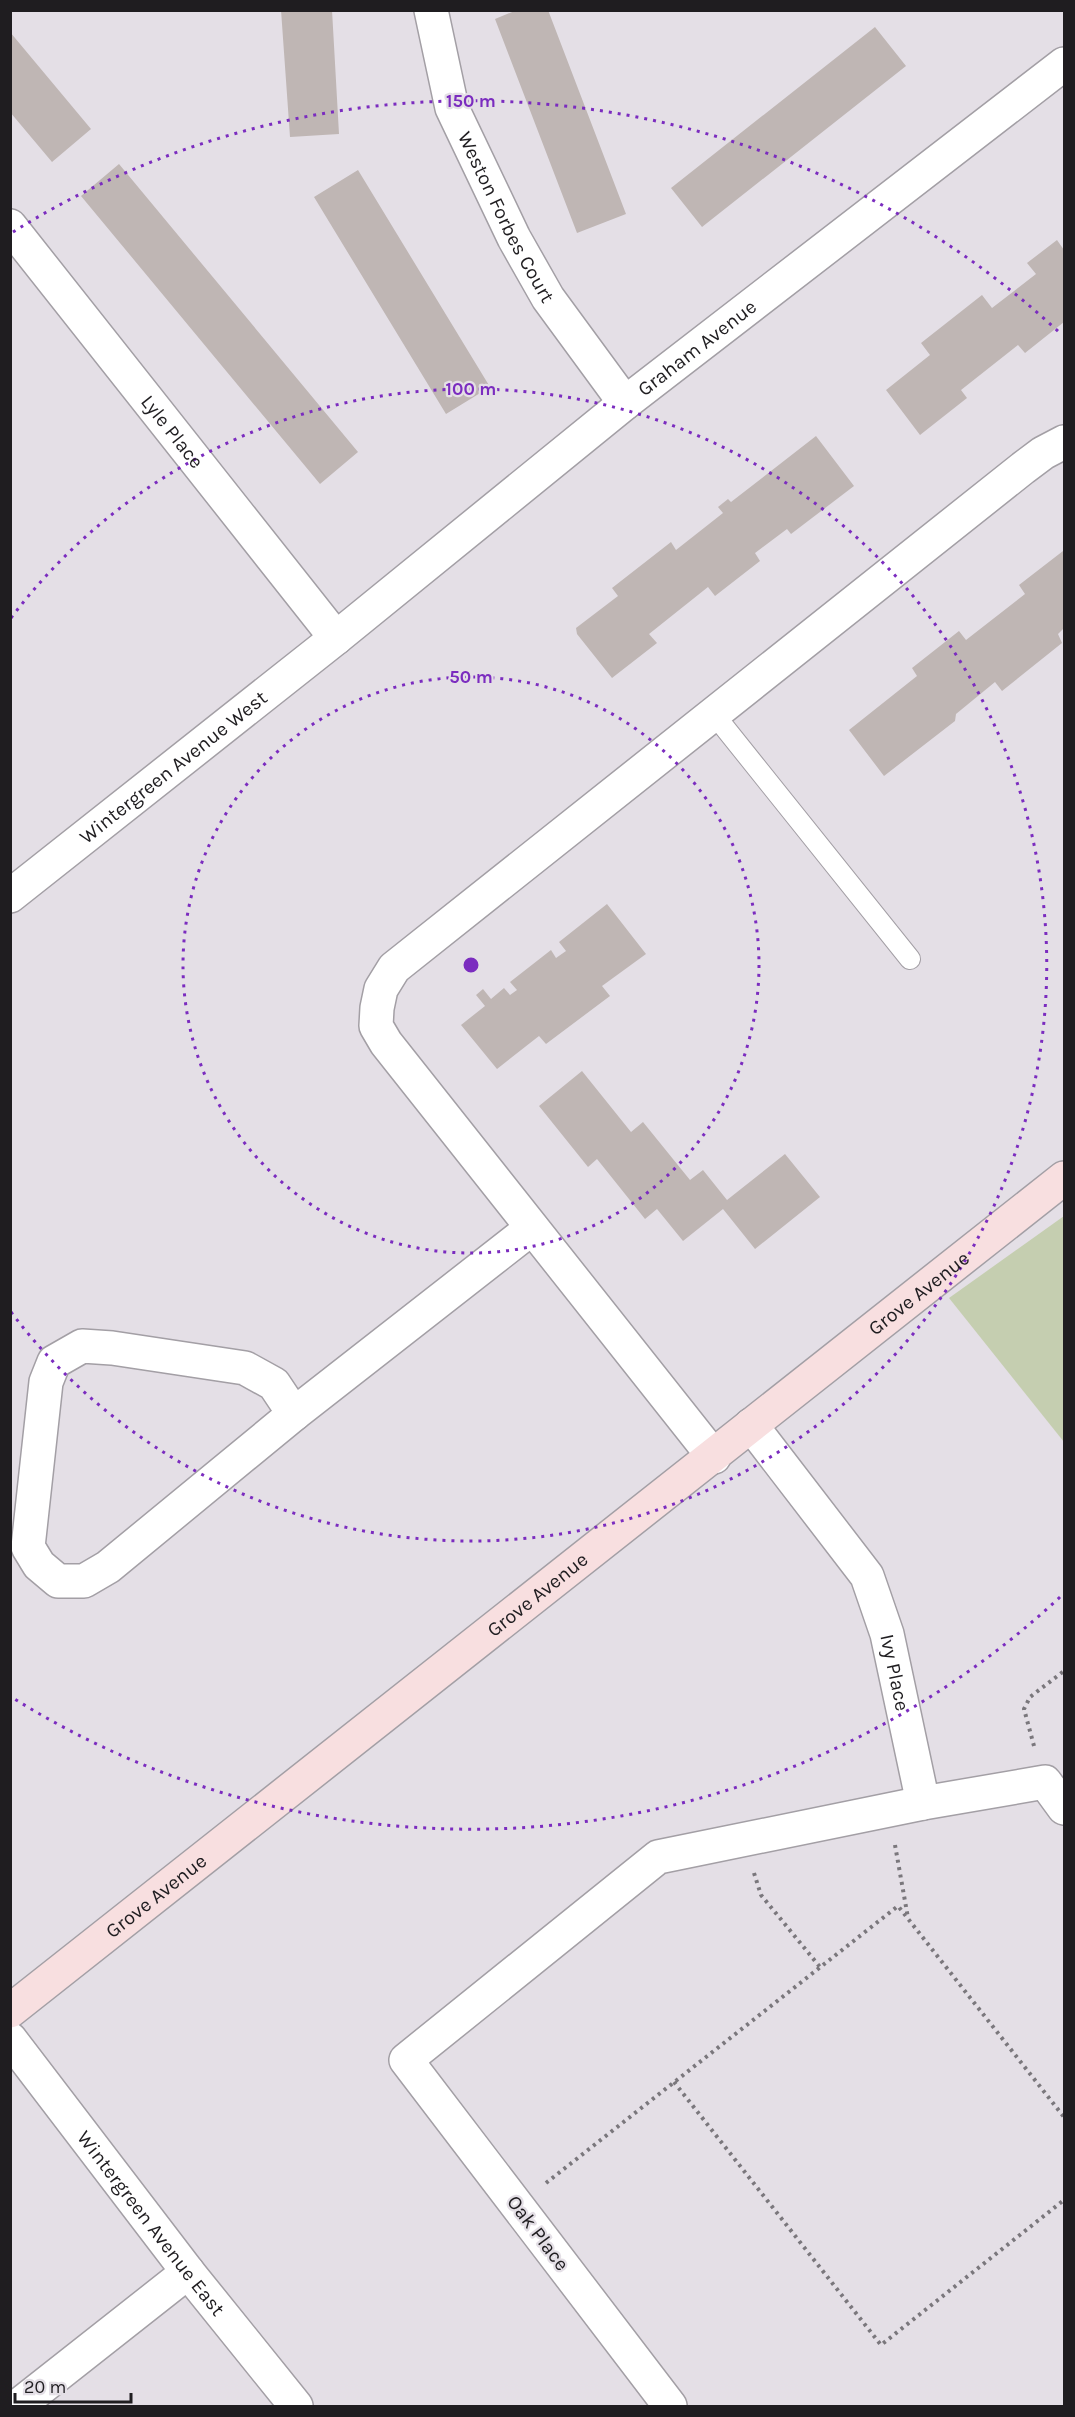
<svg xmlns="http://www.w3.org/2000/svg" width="1075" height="2417" viewBox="0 0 1075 2417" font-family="Karla,sans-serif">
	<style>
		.green { fill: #c5ceb0 }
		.building { fill: #bfb6b4 }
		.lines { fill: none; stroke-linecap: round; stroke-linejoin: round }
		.lane-casing { stroke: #a39fa5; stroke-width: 22 }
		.street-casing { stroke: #a39fa5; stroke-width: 36 }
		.secondary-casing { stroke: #a39fa5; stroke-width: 36 }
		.path { stroke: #7a777c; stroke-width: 4; stroke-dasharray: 3 4.5; stroke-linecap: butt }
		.lane { stroke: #fff; stroke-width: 20 }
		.street { stroke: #fff; stroke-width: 33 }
		.secondary { stroke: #f8dfe0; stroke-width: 33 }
		.ring { fill: none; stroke: #7b2cbf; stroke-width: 3; stroke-dasharray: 3 6 }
		.labels { text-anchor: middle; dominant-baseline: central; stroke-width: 4.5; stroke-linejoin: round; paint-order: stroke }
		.street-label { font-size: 20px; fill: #1f1d20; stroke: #e4dfe6 }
		.centre { fill: #7b2cbf; stroke: #e4dfe6; stroke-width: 3 }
		.ring-label { font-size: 18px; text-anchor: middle; font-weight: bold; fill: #7b2cbf; stroke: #e4dfe6; stroke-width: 4.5; stroke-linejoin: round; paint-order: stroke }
	</style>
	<rect width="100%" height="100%" fill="#e4dfe6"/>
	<path class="green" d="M 1064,1216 L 1064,1442 L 949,1298 Z"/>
	<path class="building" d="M 281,10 L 332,10 L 339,134 L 290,137 Z
		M 517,10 L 548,10 L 626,214 L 577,233 L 495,19 Z
		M 875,27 L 906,66 L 702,227 L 671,188 Z
		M 10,32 L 91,129 L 52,162 L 10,112 Z
		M 119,164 L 358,452 L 320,484 L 81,196 Z
		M 358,170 L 490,387 L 446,414 L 314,197 Z
		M 1057,240 L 1064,250 L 1064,322 L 1025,353 L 1018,345 L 961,390 L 967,398 L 920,435 L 886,390 L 930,355 L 921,343 L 982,295 L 992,308 L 1036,274 L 1027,263 Z
		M 816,436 L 854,486 L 791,534 L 787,529 L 755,553 L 760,561 L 715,596 L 708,587 L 649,634 L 657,643 L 612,678 L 577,634 L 576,628 L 618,596 L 612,588 L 671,542 L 676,550 L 723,513 L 718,507 L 728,499 L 731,502 Z
		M 1063,551 L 1064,554 L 1064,628 L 1058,634 L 1062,643 L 1002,691 L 995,682 L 956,714 L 955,721 L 884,776 L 849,730 L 917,676 L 912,668 L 959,631 L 966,640 L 1025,594 L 1019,585 Z
		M 607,904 L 646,954 L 602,986 L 610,996 L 546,1044 L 539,1036 L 497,1069 L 461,1025 L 485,1006 L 476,995 L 483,989 L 491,999 L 504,988 L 510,995 L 517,990 L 510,982 L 551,950 L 556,958 L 566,951 L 559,942 Z
		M 582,1071 L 631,1132 L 643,1122 L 690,1180 L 703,1170 L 727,1200 L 785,1154 L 820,1197 L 755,1249 L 723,1209 L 683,1241 L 657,1209 L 645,1219 L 597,1159 L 588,1167 L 539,1106 Z"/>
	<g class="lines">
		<defs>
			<path id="lane" d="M 713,713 L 910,959"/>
			<g id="street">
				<path id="s1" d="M 431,10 L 452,108 L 514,238 L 548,298 L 625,403"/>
				<path id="s2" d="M 10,226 L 336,638"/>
				<path id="s3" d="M 10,896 L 336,638 L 625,403 L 1064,64"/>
				<path d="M 82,1346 L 112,1348 L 245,1368 L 274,1384 L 294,1414 L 108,1567 L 84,1581 L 58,1581 L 39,1565 L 28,1547 L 46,1382 L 54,1362 Z"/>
				<path d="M 294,1414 L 532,1228"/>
				<path id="s4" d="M 751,1425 L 867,1576 L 887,1634 L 923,1803"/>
				<path d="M 714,1457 L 386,1043 L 376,1026 L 377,1008 L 381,989 L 394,968 L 1023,468 L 1043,453 L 1064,442"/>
				<path id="s5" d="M 10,2039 L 188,2272 L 296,2406"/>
				<path d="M 18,2406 L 188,2272"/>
				<path d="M 670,2406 L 406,2060 L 658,1857 L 923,1803 L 1045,1782 L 1064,1808"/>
			</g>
			<g id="secondary">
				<path id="s6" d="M 10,2011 L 1064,1178"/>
			</g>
		</defs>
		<use href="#lane" class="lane-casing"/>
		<use href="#street" class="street-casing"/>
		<use href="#secondary" class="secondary-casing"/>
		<path class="path" d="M 1034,1746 L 1024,1709 L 1030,1697 L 1064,1671
			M 895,1845 L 908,1918
			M 754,1873 L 761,1895 L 820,1967
			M 674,2082 L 881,2345 L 1064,2200
			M 546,2183 L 898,1906 L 1064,2117"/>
		<use href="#lane" class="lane"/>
		<use href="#street" class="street"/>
		<use href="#secondary" class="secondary"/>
	</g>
	<g class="ring">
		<circle cx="471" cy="965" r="288"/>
		<path d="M11 618A576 576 0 1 1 11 1312"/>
		<path d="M1060 1597A864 864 0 0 1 13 1698M13 232A864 864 0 0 1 1060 333"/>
	</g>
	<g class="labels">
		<g class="street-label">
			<text stroke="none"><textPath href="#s1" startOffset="222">Weston Forbes Court</textPath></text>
			<text stroke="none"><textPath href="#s3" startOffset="879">Graham Avenue</textPath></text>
			<text stroke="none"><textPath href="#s2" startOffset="262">Lyle Place</textPath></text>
			<text stroke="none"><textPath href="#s3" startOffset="208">Wintergreen Avenue West</textPath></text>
			<text stroke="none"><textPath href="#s6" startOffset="1158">Grove Avenue</textPath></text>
			<text stroke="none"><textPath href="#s6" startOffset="672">Grove Avenue</textPath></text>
			<text stroke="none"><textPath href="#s4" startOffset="291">Ivy Place</textPath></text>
			<text stroke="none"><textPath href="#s6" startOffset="186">Grove Avenue</textPath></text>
			<text stroke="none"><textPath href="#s5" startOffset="232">Wintergreen Avenue East</textPath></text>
			<text transform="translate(538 2233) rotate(53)">Oak Place</text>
		</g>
	</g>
	<circle cx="471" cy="965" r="9" class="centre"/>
	<g class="ring-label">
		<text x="471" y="107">150 m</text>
		<text x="471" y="395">100 m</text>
		<text x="471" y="683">50 m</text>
	</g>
	<rect width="1075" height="2417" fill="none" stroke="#1f1d20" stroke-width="24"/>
	<path d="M15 2393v9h116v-9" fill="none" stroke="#1f1d20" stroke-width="3"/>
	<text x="24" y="2393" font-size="18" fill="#1f1d20" stroke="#e4dfe6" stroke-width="4.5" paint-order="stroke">20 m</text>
</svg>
